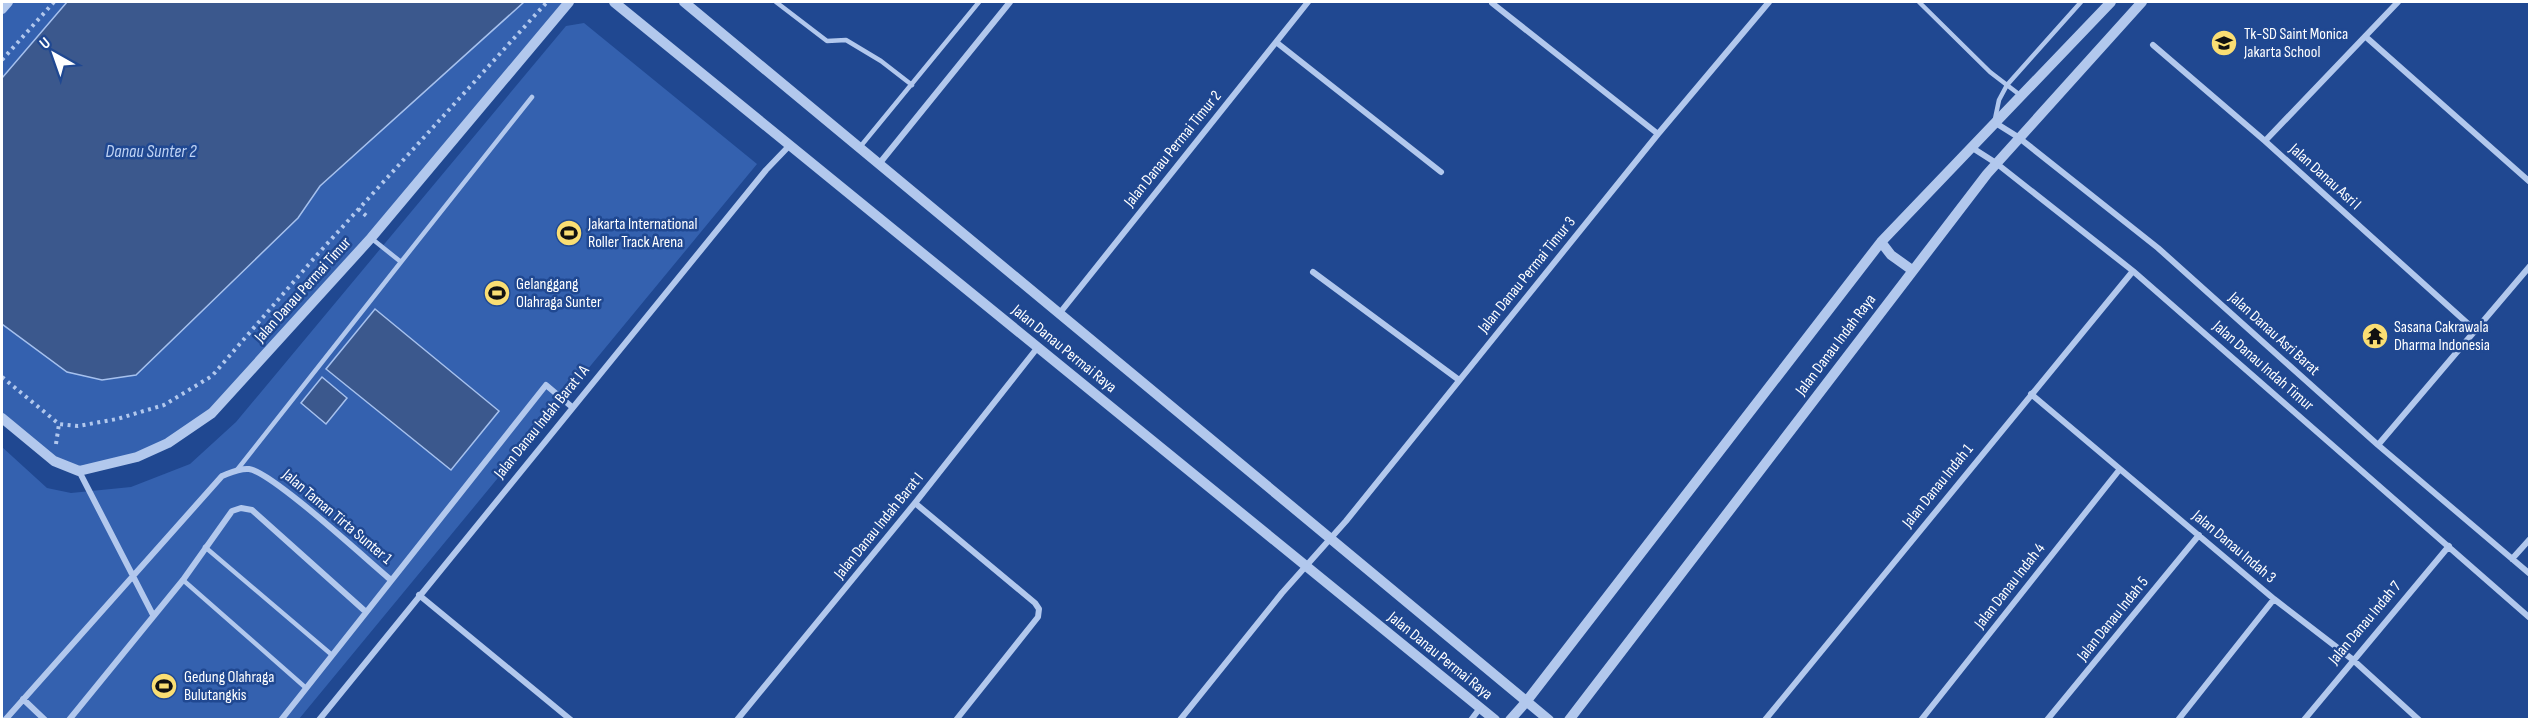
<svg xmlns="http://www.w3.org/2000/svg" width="2531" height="721" viewBox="0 0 2531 721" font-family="'Sofia Sans Condensed',sans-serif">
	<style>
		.green { fill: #3461af }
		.water { fill: #3b588d; stroke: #a6c1ee; stroke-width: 1.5 }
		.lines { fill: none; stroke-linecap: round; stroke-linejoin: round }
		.path { stroke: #b2c8ed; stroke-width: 4; stroke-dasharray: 3 4.5; stroke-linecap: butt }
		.service { stroke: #b2c8ed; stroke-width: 4.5 }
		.minor { stroke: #b2c8ed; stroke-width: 6 }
		.tertiary { stroke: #b2c8ed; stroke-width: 10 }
		.labels { text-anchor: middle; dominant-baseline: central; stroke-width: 5; stroke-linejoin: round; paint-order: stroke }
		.poi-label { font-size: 16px; fill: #fff; stroke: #204891; text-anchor: start }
		.street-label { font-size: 16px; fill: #fff; stroke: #204891 }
		.water-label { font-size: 18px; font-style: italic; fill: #bed2f4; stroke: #204891 }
	</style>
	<rect width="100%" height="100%" fill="#204891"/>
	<path class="green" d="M 12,2 L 67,2 L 2,78 L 2,13 Z
		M 524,2 L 569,2 L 470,119 L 212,413 L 168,443 L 79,471 L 54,461 L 2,418 L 2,322 L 298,218 L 320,186 Z
		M 584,23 L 757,164 L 299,719 L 2,719 L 2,447 L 47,488 L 71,493 L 131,487 L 190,464 L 236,422 L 566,26 Z"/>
	<path class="water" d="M 67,2 L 524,2 L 320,186 L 298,218 L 136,375 L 102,380 L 67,372 L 2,324 L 2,78 Z
		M 375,309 L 499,411 L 451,470 L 326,369 Z
		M 322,377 L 347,398 L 326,424 L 301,403 Z"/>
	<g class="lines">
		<path class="path" d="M 2,60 L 54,2
			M 358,209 L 369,218
			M 2,377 L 59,424 L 78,426 L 117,419 L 164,405 L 212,376 L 316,256 L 547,2
			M 56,444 L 59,424"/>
		<path class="service" d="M 776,2 L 827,41 L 846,40 L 881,61 L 912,85
			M 1919,2 L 1990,72 L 2020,95
			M 1995,119 L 1999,100 L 2007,85 L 2081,2
			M 860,147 L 979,2
			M 371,238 L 401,262 L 532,97
			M 237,470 L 401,262
			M 205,547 L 332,655
			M 183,580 L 306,688"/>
		<path class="minor" d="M 1492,3 L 1658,134
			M 2366,37 L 2530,182
			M 1276,42 L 1441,172
			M 2153,45 L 2265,141 L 2476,331
			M 1994,122 L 2018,137 L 2158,248 L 2378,445 L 2530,574
			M 2265,141 L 2398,2
			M 1971,147 L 1996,163 L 2133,271 L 2530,618
			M 879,164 L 1010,2
			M 1313,272 L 1459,380
			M 1059,314 L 1308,2
			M 2031,394 L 2274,599 L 2352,659 L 2419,720
			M 2378,445 L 2530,266
			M 79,471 L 153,615
			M 915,503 L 1035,603 L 1039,609 L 1038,617 L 956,720
			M 2512,559 L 2530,539
			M 419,595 L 571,720
			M 23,699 L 45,720
			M 5,720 L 222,476 C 230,473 239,468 249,469 C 272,472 367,560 391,580
			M 69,720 L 183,580 L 232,511 L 241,508 L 252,510 L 366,612
			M 281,720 L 546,385 L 572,407
			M 319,720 L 766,170 L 790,145
			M 737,720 L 915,503 L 1038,347
			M 1180,720 L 1282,593 L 1346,521 L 1658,134 L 1769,2
			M 1471,720 L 1480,708
			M 1765,720 L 2133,271
			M 1921,720 L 2120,469
			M 2047,720 L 2199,535
			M 2178,720 L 2274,599
			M 2304,720 L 2449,546"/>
		<path class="tertiary" d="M 614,2 L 1495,720
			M 684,2 L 1549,720
			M 2,9 L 8,2
			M 1881,242 L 1891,255 L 1912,270
			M 2,418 L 54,461 L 79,471 L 137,457 L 168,443 L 212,413 L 371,238 L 569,2
			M 1510,720 L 1526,702 L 1881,242 L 2111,2
			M 1569,720 L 1987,174 L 2142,2"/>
	</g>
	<defs>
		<symbol id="school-disc" viewBox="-11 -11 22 22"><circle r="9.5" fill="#fade73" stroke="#204891"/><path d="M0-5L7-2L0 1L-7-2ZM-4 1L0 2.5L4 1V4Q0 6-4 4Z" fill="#111"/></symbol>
		<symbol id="stadium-disc" viewBox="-11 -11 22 22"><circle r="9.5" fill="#fade73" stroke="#204891"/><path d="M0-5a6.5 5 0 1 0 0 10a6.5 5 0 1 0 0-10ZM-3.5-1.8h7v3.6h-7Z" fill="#111"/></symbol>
		<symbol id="temple-disc" viewBox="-11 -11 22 22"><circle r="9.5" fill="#fade73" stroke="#204891"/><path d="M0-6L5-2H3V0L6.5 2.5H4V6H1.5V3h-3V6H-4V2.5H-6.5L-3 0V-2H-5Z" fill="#111"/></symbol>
	</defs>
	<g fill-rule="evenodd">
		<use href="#school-disc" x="2209" y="28" width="30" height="30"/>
		<use href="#stadium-disc" x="554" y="218" width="30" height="30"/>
		<use href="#stadium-disc" x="482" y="278" width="30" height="30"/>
		<use href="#temple-disc" x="2360" y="321" width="30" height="30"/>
		<use href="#stadium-disc" x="149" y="671" width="30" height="30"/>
	</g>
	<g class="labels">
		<g class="poi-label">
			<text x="2244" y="34">Tk-SD Saint Monica<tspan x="2244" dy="18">Jakarta School</tspan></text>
			<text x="588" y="224">Jakarta International<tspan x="588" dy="18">Roller Track Arena</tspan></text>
			<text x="516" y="284">Gelanggang<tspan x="516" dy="18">Olahraga Sunter</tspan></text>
			<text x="2394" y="327">Sasana Cakrawala<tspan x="2394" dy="18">Dharma Indonesia</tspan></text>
			<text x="184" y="677">Gedung Olahraga<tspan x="184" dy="18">Bulutangkis</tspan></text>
		</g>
		<g class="street-label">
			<text transform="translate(1173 149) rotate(-51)">Jalan Danau Permai Timur 2</text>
			<text transform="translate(2325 177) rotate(42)">Jalan Danau Asri I</text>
			<text transform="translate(1527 275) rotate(-51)">Jalan Danau Permai Timur 3</text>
			<text transform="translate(303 290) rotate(-48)">Jalan Danau Permai Timur</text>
			<text transform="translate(2274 334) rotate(42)">Jalan Danau Asri Barat</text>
			<text transform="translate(1836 345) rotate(-53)">Jalan Danau Indah Raya</text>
			<text transform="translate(1064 349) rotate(39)">Jalan Danau Permai Raya</text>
			<text transform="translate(2263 366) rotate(41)">Jalan Danau Indah Timur</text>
			<text transform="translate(542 422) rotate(-51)">Jalan Danau Indah Barat I A</text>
			<text transform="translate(1938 486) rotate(-51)">Jalan Danau Indah 1</text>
			<text transform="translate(337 517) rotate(40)">Jalan Taman Tirta Sunter 1</text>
			<text transform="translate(879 526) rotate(-51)">Jalan Danau Indah Barat I</text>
			<text transform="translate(2234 547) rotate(40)">Jalan Danau Indah 3</text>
			<text transform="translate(2010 586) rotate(-52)">Jalan Danau Indah 4</text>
			<text transform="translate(2113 619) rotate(-51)">Jalan Danau Indah 5</text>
			<text transform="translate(2365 623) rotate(-50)">Jalan Danau Indah 7</text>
			<text transform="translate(1440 656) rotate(39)">Jalan Danau Permai Raya</text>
		</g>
		<g class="water-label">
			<text x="151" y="151">Danau Sunter 2</text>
		</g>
	</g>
	<rect width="2531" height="721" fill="none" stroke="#ffffff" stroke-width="6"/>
	<g transform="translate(54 54) rotate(320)" stroke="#204891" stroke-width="4.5" paint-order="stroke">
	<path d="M0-4.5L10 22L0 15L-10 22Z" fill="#ffffff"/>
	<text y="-9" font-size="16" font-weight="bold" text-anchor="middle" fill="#ffffff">U</text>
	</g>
</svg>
